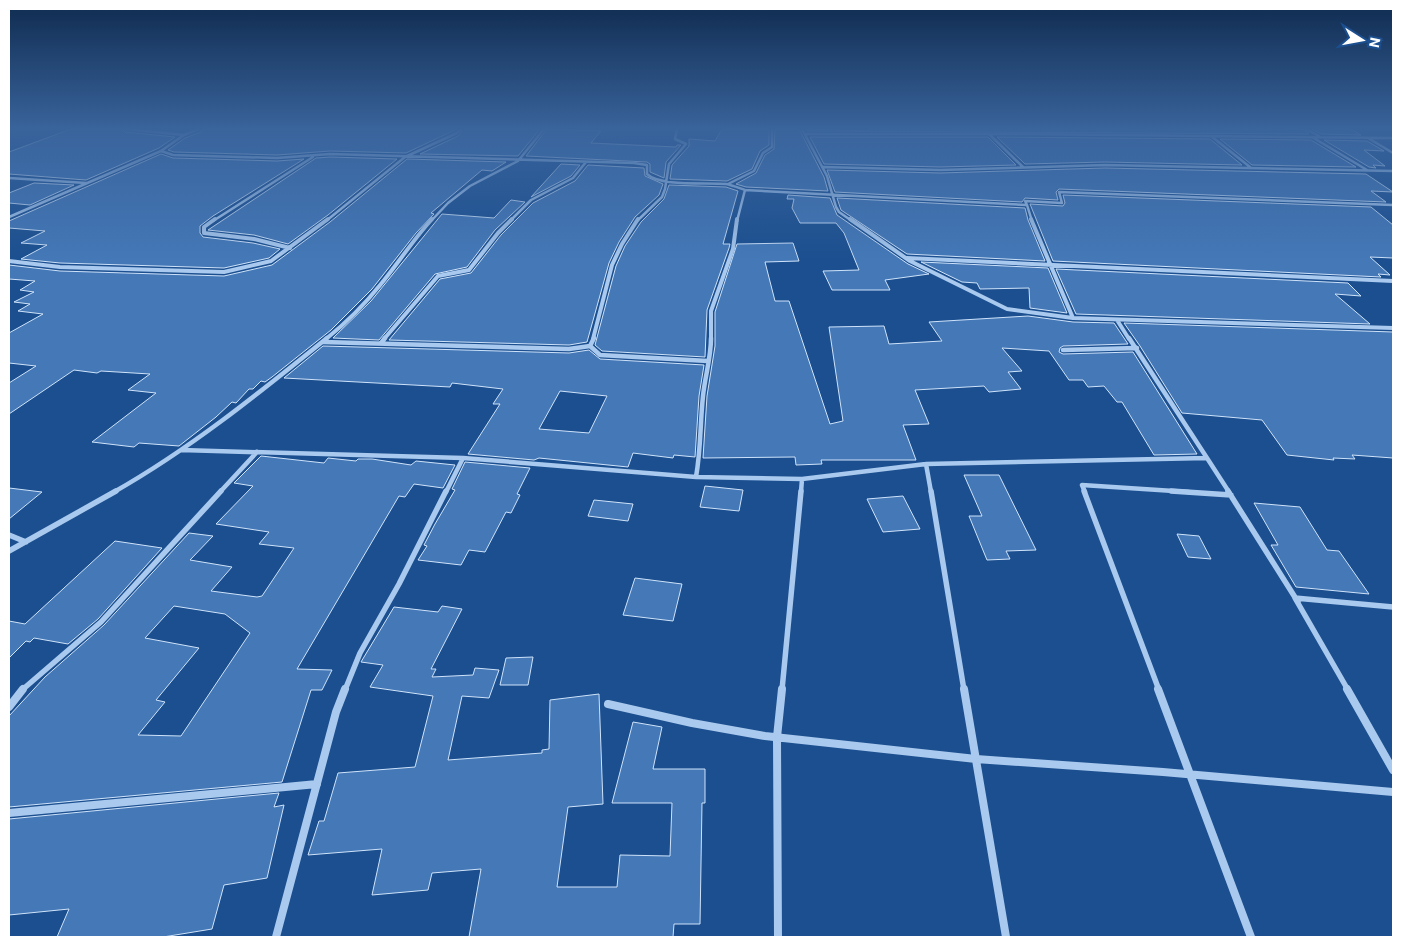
<svg xmlns="http://www.w3.org/2000/svg" width="1402" height="946" viewBox="0 0 1402 946" font-family="Roboto,sans-serif">
	<style>
		.building { fill: #4478b7; stroke: #cfe3fa; fill-rule: evenodd }
		.lines { fill: none; stroke-linecap: round; stroke-linejoin: round }
		.street-far4 { stroke: #a9c9ee; stroke-width: 2.5 }
		.street-far3 { stroke: #a9c9ee; stroke-width: 4 }
		.street-far2 { stroke: #a9c9ee; stroke-width: 4.5 }
		.street-far1 { stroke: #a9c9ee; stroke-width: 5.5 }
		.street { stroke: #a9c9ee; stroke-width: 8 }
	</style>
	<rect width="100%" height="100%" fill="#1b4f8f"/>
	<path class="building" d="M 71,129 L 122,129 L 125,132 L 175,137 L 159,148 L 86,180 L 9,174 L 9,152 Z
		M 202,129 L 457,129 L 406,153 L 330,151 L 277,155 L 174,152 L 168,150 L 185,138 L 201,132 Z
		M 464,129 L 540,129 L 518,156 L 420,154 L 458,136 Z
		M 547,129 L 601,131 L 591,143 L 676,147 L 677,145 L 681,145 L 666,162 L 664,178 L 650,172 L 650,164 L 647,162 L 526,156 Z
		M 722,129 L 769,129 L 769,145 L 760,151 L 752,169 L 727,181 L 670,179 L 672,165 L 689,146 L 689,139 L 715,141 Z
		M 775,129 L 799,129 L 824,177 L 828,191 L 746,187 L 736,184 L 756,173 L 765,155 L 774,149 Z
		M 805,129 L 869,131 L 869,129 L 1303,129 L 1309,134 L 807,131 Z
		M 1312,129 L 1351,129 L 1361,135 L 1321,134 Z
		M 810,137 L 988,137 L 1016,165 L 940,167 L 824,164 Z
		M 997,137 L 1210,139 L 1242,165 L 1105,162 L 1025,164 Z
		M 1220,139 L 1311,140 L 1356,167 L 1252,165 Z
		M 1324,140 L 1367,141 L 1384,151 L 1364,150 L 1385,166 L 1373,165 L 1376,168 L 1369,167 Z
		M 161,154 L 173,158 L 277,161 L 304,159 L 213,216 L 200,226 L 200,233 L 203,237 L 253,243 L 280,249 L 269,258 L 224,268 L 60,263 L 21,259 L 47,245 L 21,243 L 45,231 L 9,228 L 9,221 Z
		M 330,157 L 397,159 L 328,215 L 288,244 L 254,235 L 208,230 L 316,158 Z
		M 407,159 L 506,162 L 492,171 L 482,170 L 431,213 L 434,214 L 416,233 L 372,289 L 331,330 L 272,377 L 265,382 L 261,381 L 253,389 L 249,389 L 236,403 L 232,402 L 216,417 L 179,446 L 139,443 L 134,447 L 92,442 L 156,393 L 128,390 L 150,374 L 101,371 L 97,373 L 74,370 L 9,414 L 9,383 L 36,366 L 9,363 L 9,333 L 43,314 L 18,311 L 30,304 L 14,302 L 34,292 L 20,290 L 35,281 L 9,279 L 9,265 L 60,271 L 224,276 L 272,265 L 330,222 Z
		M 561,164 L 580,165 L 571,176 L 531,197 Z
		M 588,165 L 644,168 L 645,176 L 663,184 L 659,195 L 635,217 L 619,242 L 609,263 L 587,342 L 569,345 L 389,340 L 440,279 L 471,273 L 501,235 L 533,203 L 575,181 Z
		M 1105,168 L 1366,174 L 1393,192 L 1371,191 L 1386,202 L 1059,189 L 1056,192 L 1058,200 L 1025,198 L 1022,202 L 835,192 L 827,170 L 940,173 Z
		M 34,183 L 74,185 L 30,205 L 9,203 L 9,193 Z
		M 669,185 L 726,187 L 738,191 L 723,244 L 730,244 L 729,248 L 707,310 L 705,357 L 602,351 L 595,345 L 616,266 L 625,246 L 641,222 L 664,199 Z
		M 788,195 L 830,198 L 837,215 L 908,264 L 929,274 L 885,280 L 890,290 L 832,290 L 823,271 L 859,270 L 844,233 L 836,223 L 800,223 L 792,208 L 794,199 L 787,199 Z
		M 1063,195 L 1371,207 L 1393,225 L 1393,258 L 1370,257 L 1390,275 L 1378,274 L 1381,277 L 1053,261 L 1030,204 L 1063,206 L 1065,203 Z
		M 837,198 L 1025,208 L 1028,220 L 1045,261 L 907,254 L 841,210 Z
		M 511,200 L 525,202 L 495,230 L 467,267 L 435,274 L 379,340 L 333,338 L 371,301 L 442,214 L 494,218 Z
		M 793,243 L 799,261 L 765,262 L 775,301 L 789,301 L 830,424 L 843,421 L 829,327 L 884,326 L 889,344 L 942,341 L 929,322 L 1028,316 L 1073,322 L 1114,323 L 1128,344 L 1063,346 L 1060,348 L 1059,352 L 1063,354 L 1133,352 L 1197,454 L 1154,455 L 1122,402 L 1117,402 L 1104,386 L 1088,387 L 1083,380 L 1069,380 L 1049,351 L 1002,348 L 1022,371 L 1008,372 L 1021,389 L 989,392 L 984,386 L 915,390 L 929,424 L 903,425 L 916,460 L 821,460 L 822,464 L 796,465 L 795,457 L 703,458 L 707,396 L 715,346 L 715,312 L 737,244 Z
		M 921,262 L 1048,268 L 1067,313 L 1030,308 L 1029,288 L 980,289 L 977,283 L 962,282 Z
		M 1056,269 L 1348,283 L 1361,296 L 1335,294 L 1370,324 L 1076,314 Z
		M 1124,323 L 1393,332 L 1393,458 L 1352,455 L 1355,459 L 1333,458 L 1334,460 L 1287,455 L 1262,420 L 1182,413 L 1140,346 Z
		M 323,346 L 569,353 L 589,350 L 600,359 L 704,365 L 699,396 L 695,457 L 674,455 L 673,458 L 633,453 L 628,467 L 539,458 L 534,460 L 468,454 L 500,404 L 493,404 L 503,389 L 452,383 L 450,387 L 284,378 ZM 560,391 L 607,396 L 589,433 L 539,429 Z
		M 261,456 L 324,463 L 328,458 L 356,461 L 358,459 L 372,459 L 411,465 L 416,461 L 455,465 L 443,488 L 414,484 L 405,497 L 399,496 L 297,669 L 332,670 L 322,690 L 311,690 L 282,782 L 9,807 L 9,716 L 45,677 L 104,625 L 189,533 L 213,536 L 190,560 L 232,567 L 211,591 L 257,597 L 262,596 L 294,548 L 259,544 L 269,532 L 216,524 L 253,486 L 234,483 ZM 174,606 L 225,614 L 250,633 L 181,736 L 138,735 L 165,702 L 156,700 L 199,648 L 145,638 Z
		M 465,462 L 530,468 L 517,494 L 520,495 L 511,513 L 506,512 L 485,552 L 469,550 L 461,565 L 418,560 L 427,546 L 424,545 L 435,524 L 455,490 L 452,489 Z
		M 964,475 L 999,475 L 1036,550 L 1006,551 L 1010,559 L 987,560 L 969,516 L 982,516 Z
		M 705,486 L 743,490 L 739,511 L 700,507 Z
		M 9,488 L 42,492 L 9,519 Z
		M 903,496 L 920,529 L 883,532 L 867,499 Z
		M 594,500 L 633,504 L 628,521 L 588,516 Z
		M 1254,503 L 1300,507 L 1327,550 L 1339,551 L 1369,594 L 1296,587 L 1271,545 L 1278,545 Z
		M 1177,534 L 1199,536 L 1211,559 L 1188,557 Z
		M 115,541 L 162,548 L 98,619 L 68,644 L 34,638 L 30,642 L 26,641 L 9,658 L 9,621 L 25,624 Z
		M 635,578 L 682,584 L 673,621 L 623,615 Z
		M 442,606 L 462,609 L 431,669 L 436,669 L 432,677 L 473,675 L 475,668 L 499,670 L 489,698 L 462,696 L 448,760 L 542,753 L 542,750 L 549,749 L 550,700 L 599,694 L 603,804 L 568,807 L 557,887 L 617,887 L 620,855 L 670,856 L 672,803 L 612,803 L 633,722 L 662,727 L 653,769 L 705,769 L 705,803 L 702,803 L 700,924 L 674,924 L 673,937 L 469,937 L 481,869 L 432,873 L 428,890 L 372,895 L 382,849 L 308,855 L 319,821 L 324,821 L 338,773 L 415,767 L 433,696 L 370,687 L 383,665 L 361,662 L 394,607 L 438,612 Z
		M 533,657 L 528,685 L 500,685 L 506,658 Z
		M 279,793 L 274,807 L 284,805 L 267,878 L 224,885 L 212,929 L 163,937 L 57,937 L 69,909 L 9,915 L 9,819 Z"/>
	<g class="lines">
		<path class="street-far4" d="M 125,129 L 184,135 L 161,151 L 173,155 L 277,158 L 330,154 L 634,163 L 647,165 L 647,174 C 660,187 707,182 726,184 C 732,185 739,188 745,190 L 1027,205 L 1032,221
			M 802,129 L 827,176 L 836,207 L 839,212 L 852,221
			M 1306,129 L 1319,136
			M 805,134 L 1027,134 L 1393,138
			M 989,134 L 1023,167
			M 184,135 L 199,129
			M 1211,136 L 1250,167
			M 1312,137 L 1367,170
			M 1368,138 L 1393,153
			M 823,167 L 940,170 L 1105,165 L 1393,171
			M 9,178 L 86,183
			M 728,184 L 754,171 L 763,153 L 772,147 L 772,129
			M 1027,205 L 1025,201 L 1062,203 L 1059,192 L 1393,205
			M 9,217 L 161,151
			M 213,221 L 313,157
			M 326,221 L 405,157 L 457,133 L 461,129
			M 431,221 L 448,203 L 470,186 L 518,161 L 544,129
			M 510,221 L 531,200 L 573,178 L 586,162
			M 637,221 L 662,197 L 665,189 L 669,164 L 686,144 L 675,139 L 677,129
			M 737,221 L 745,190"/>
		<path class="street-far3" d="M 215,219 L 204,227 L 204,233 L 254,239 L 290,248
			M 850,219 L 910,261 L 1007,309 L 1073,318 L 1393,328
			M 1031,219 L 1073,318
			M 907,258 L 1393,281
			M 9,261 L 60,267 L 224,272 L 271,261 L 328,219
			M 1117,320 L 1129,339
			M 326,339 C 346,323 365,304 381,284 C 399,262 413,240 432,219
			M 384,339 L 438,276 L 469,270 L 498,233 L 512,219
			M 593,339 L 612,265 L 622,244 L 638,219
			M 711,339 L 711,311 L 733,249 L 737,219"/>
		<path class="street-far2" d="M 711,338 C 711,358 705,376 703,396 C 700,424 701,449 696,477 L 802,479 L 926,464 L 1207,458 L 1229,492
			M 1129,338 L 1207,458 L 1205,458
			M 323,342 L 569,349 L 590,346 L 594,338
			M 381,343 L 385,338
			M 590,346 L 600,355 L 708,361
			M 1063,350 L 1137,348
			M 181,450 L 463,458 L 696,477
			M 926,464 L 931,492
			M 114,492 C 190,449 259,393 327,338
			M 220,492 L 257,452
			M 446,492 L 463,458
			M 801,492 L 802,479
			M 1085,492 L 1082,485 L 1189,492"/>
		<path class="street-far1" d="M 931,491 L 964,690
			M 1084,491 L 1159,690
			M 1171,491 L 1231,495
			M 1228,491 L 1298,602
			M 9,535 L 26,542
			M 9,551 L 116,491
			M 22,690 L 101,622 L 221,491
			M 345,690 L 360,653 L 399,584 L 446,491
			M 782,690 L 801,491
			M 1348,690 L 1295,598 L 1393,607"/>
		<path class="street" d="M 964,689 L 1006,937
			M 1158,689 L 1251,937
			M 1347,689 L 1393,770
			M 608,704 L 692,723 L 765,736 L 976,759 L 1163,772 L 1393,792
			M 9,707 L 23,689
			M 9,813 L 317,784
			M 276,937 L 336,712 L 345,689
			M 778,937 L 777,737 L 782,689"/>
	</g>
	<linearGradient id="sky" x2="0" y2="1"><stop stop-color="#0f2b4f"/><stop offset="0.49" stop-color="#39639b"/><stop offset="1" stop-color="#39639b" stop-opacity="0"/></linearGradient>
	<rect width="1402" height="261" fill="url(#sky)"/>
	<rect width="1402" height="946" fill="none" stroke="#ffffff" stroke-width="20"/>
	<g transform="translate(1362 40) rotate(101)" stroke="#1b4f8f" stroke-width="4" paint-order="stroke">
	<path d="M0-4L9 19L0 12L-9 19Z" fill="#ffffff"/>
	<text y="-8" font-size="14" font-weight="bold" text-anchor="middle" fill="#ffffff">N</text>
	</g>
</svg>
